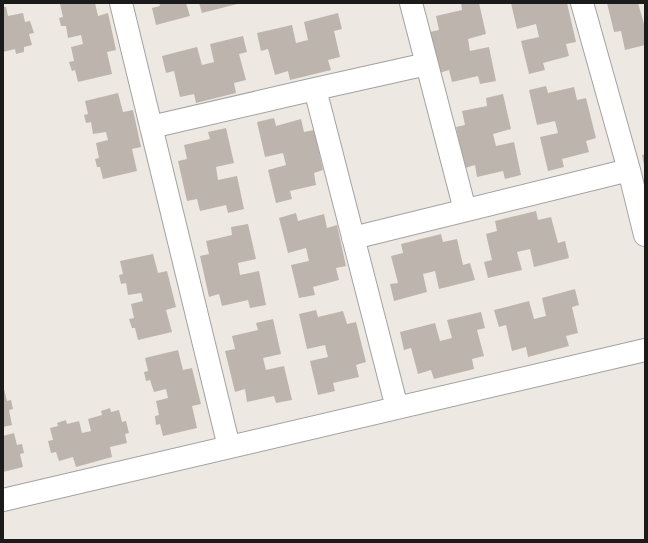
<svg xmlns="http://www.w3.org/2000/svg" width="648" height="543" viewBox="0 0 648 543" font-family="'Open Sans',sans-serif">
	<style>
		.building { fill: #bdb4ad }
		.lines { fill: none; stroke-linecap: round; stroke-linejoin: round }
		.minor-casing { stroke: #a2a2a2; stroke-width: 24 }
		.minor { stroke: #fff; stroke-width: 22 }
	</style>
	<rect width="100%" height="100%" fill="#ede8e1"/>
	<path class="building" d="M 63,3 L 95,3 L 98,16 L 108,13 L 116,50 L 107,52 L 112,74 L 78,82 L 75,70 L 72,71 L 69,62 L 74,61 L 71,47 L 83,44 L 81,35 L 68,38 L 66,26 L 61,26 L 59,18 L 63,17 L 60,4 Z
		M 159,3 L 186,3 L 190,16 L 156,25 L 152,8 L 160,6 Z
		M 199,3 L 237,3 L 237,4 L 202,13 Z
		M 461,3 L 479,3 L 486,34 L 468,39 L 470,51 L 489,47 L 496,81 L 480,84 L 478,76 L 452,82 L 449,70 L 439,73 L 430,32 L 439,30 L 436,16 L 462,10 Z
		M 511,3 L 567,3 L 576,42 L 566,44 L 569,56 L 543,63 L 545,70 L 529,74 L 521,41 L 539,37 L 536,24 L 517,29 Z
		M 607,3 L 638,3 L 644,24 L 645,23 L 645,45 L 625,50 L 621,31 L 614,32 Z
		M 3,7 L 6,7 L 8,16 L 23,13 L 25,22 L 30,21 L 34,33 L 29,34 L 32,45 L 24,47 L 24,52 L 16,54 L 15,49 L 3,52 Z
		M 338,13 L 342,29 L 334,31 L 340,57 L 328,60 L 331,70 L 290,80 L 288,71 L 275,75 L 268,49 L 261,51 L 257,33 L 292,25 L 296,43 L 308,40 L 304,22 Z
		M 243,36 L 247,52 L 239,54 L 246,80 L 234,83 L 236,93 L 196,103 L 194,94 L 180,97 L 174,71 L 166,73 L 162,56 L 197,47 L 202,65 L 214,62 L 210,44 Z
		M 546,86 L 548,93 L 574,87 L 577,100 L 586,98 L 596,138 L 586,141 L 589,152 L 562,159 L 564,167 L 548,171 L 540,137 L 558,133 L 555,121 L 537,125 L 529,90 Z
		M 118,93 L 123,112 L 133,110 L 141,147 L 132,149 L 137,171 L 103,179 L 100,167 L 97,167 L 95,159 L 99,158 L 96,143 L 108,140 L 106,132 L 93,134 L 91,122 L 86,123 L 84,115 L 88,114 L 85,101 Z
		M 503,94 L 511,129 L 493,134 L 496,146 L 514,142 L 521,175 L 505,179 L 503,171 L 477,177 L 475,165 L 465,168 L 456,127 L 465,125 L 462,111 L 487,106 L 486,98 Z
		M 274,118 L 276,126 L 301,119 L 304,132 L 314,130 L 323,170 L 314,173 L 316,185 L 290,191 L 292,199 L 276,203 L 268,170 L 286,165 L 283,153 L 265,157 L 257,122 Z
		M 226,128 L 234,163 L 216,167 L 218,180 L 237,176 L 244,209 L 228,213 L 226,205 L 200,211 L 197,199 L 187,201 L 178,161 L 187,159 L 184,145 L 210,139 L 208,132 Z
		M 645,154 L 645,165 L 644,165 L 642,155 Z
		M 536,211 L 538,220 L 551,217 L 558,243 L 565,241 L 569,258 L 534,267 L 530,249 L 517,252 L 522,270 L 488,278 L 484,262 L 492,260 L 486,234 L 497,231 L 495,221 Z
		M 296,213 L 298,221 L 324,214 L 327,228 L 337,225 L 346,266 L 336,268 L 339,280 L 313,287 L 315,295 L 299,298 L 291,265 L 309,261 L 306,248 L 288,253 L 279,218 Z
		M 248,224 L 256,259 L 238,263 L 240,275 L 259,271 L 266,305 L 250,308 L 248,300 L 222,306 L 219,294 L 209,297 L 200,256 L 209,254 L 206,241 L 232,235 L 231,227 Z
		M 441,234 L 443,242 L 457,239 L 463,265 L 470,263 L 475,280 L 439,289 L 435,271 L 423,274 L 427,292 L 394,301 L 390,284 L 398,283 L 391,256 L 403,253 L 401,244 Z
		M 153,254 L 158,273 L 167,271 L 176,307 L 166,310 L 172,332 L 138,340 L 135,328 L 132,328 L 129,319 L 134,318 L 131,304 L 143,301 L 141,293 L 128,295 L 126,283 L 121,284 L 119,275 L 123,274 L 120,261 Z
		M 575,289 L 579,305 L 572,307 L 578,333 L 566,336 L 569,346 L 528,357 L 526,347 L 512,351 L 506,325 L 499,327 L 494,310 L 529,301 L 534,319 L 546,316 L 542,298 Z
		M 316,310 L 318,317 L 343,311 L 347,324 L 356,322 L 366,362 L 356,365 L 359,377 L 333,383 L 335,391 L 318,395 L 310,361 L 328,357 L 325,345 L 307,349 L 299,314 Z
		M 481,312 L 485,328 L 477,330 L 484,356 L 472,359 L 474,369 L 434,379 L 431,370 L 418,374 L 411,348 L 404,350 L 400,332 L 435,323 L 440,341 L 452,338 L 447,320 Z
		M 273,319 L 281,354 L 263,358 L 266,370 L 284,366 L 292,400 L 276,403 L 274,396 L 247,402 L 245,389 L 235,392 L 225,351 L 235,349 L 232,336 L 258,330 L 256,323 Z
		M 178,350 L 183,370 L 192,368 L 201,404 L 192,406 L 197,428 L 163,436 L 160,424 L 156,425 L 155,416 L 159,415 L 156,401 L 168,398 L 166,389 L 154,392 L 150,380 L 146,381 L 144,372 L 148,371 L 145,358 Z
		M 3,389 L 4,389 L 7,401 L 11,400 L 13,409 L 9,410 L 12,425 L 3,427 Z
		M 110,408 L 111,412 L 119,410 L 122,422 L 126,421 L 129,433 L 125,434 L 127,443 L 110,447 L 112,457 L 76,467 L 73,457 L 59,461 L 56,452 L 51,453 L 48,441 L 53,440 L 50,428 L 58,426 L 57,423 L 66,420 L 67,424 L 79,421 L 82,433 L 91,431 L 88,419 L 102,415 L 101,411 Z
		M 14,433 L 17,445 L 22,444 L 24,453 L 20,454 L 23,467 L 3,472 L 3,436 Z"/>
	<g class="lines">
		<defs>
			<path id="minor" d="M 121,3 L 229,447
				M 411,3 L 465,210
				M 582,3 L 629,170 L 645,235
				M 315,89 L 427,64
				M 151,127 L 315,89 L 397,408
				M 353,238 L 629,170
				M 3,500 L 645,350"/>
		</defs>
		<use href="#minor" class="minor-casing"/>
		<use href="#minor" class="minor"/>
	</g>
	<rect width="648" height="543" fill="none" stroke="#1b1b1b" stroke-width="8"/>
</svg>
